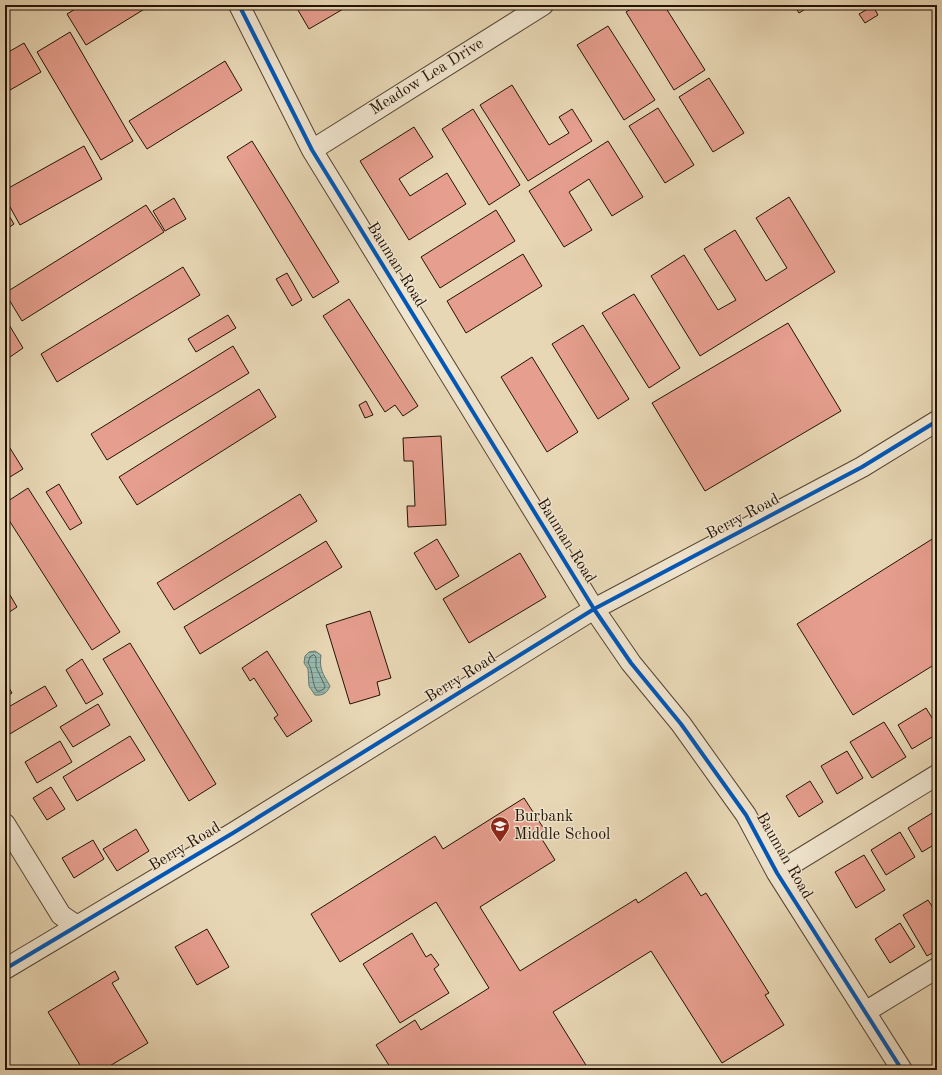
<svg xmlns="http://www.w3.org/2000/svg" width="942" height="1075" viewBox="0 0 942 1075" font-family="'Old Standard TT',serif">
	<style>
		.water { fill: url(#water-rules); stroke: #69776c }
		.lines { fill: none; stroke-linecap: round; stroke-linejoin: round }
		.shore { stroke: #5d665a; stroke-width: 1 }
		.building { fill: #e69e8e; stroke: #231305 }
		.minor-casing { stroke: #544431; stroke-width: 22 }
		.minor { stroke: #f0e5cf; stroke-width: 20 }
		.cycleway-casing { stroke: #f0e5cf; stroke-width: 6 }
		.cycleway { stroke: #0057b8; stroke-width: 4 }
		.labels { text-anchor: middle; dominant-baseline: central; stroke-width: 3; stroke-linejoin: round; paint-order: stroke }
		.street-label { font-size: 16px; fill: #231305; stroke: #f0e5cf }
		.poi-label { font-size: 16px; fill: #231305; stroke: #f0e5cf; text-anchor: start }
	</style>
	<defs>
		<pattern id="water-rules" width="6" height="5" patternUnits="userSpaceOnUse"><rect width="6" height="5" fill="#97b9b0"/><path d="M0 2.5h6" fill="none" stroke="#829e96"/></pattern>
	</defs>
	<rect width="100%" height="100%" fill="#e8d7b5"/>
	<filter id="stains"><feTurbulence type="fractalNoise" baseFrequency=".005" numOctaves="4"/><feColorMatrix values="0 0 0 0 .2 0 0 0 0 .09 0 0 0 0 .02 0 0 0 .5 -.17"/></filter>
	<radialGradient id="worn" r=".72"><stop offset=".6" stop-color="#630" stop-opacity="0"/><stop offset="1" stop-color="#630" stop-opacity=".3"/></radialGradient>
	<path class="water" d="M 315,651 L 321,655 C 319,669 323,674 330,686 C 327,693 323,696 315,695 L 309,686 L 308,669 L 304,663 L 305,656 L 309,652 Z"/>
	<g class="lines">
		<path class="shore" d="M 314,655 L 316,657 L 316,667 L 325,686 L 324,689 L 320,691 L 317,691 C 311,682 314,672 308,663 L 310,657 Z"/>
	</g>
	<path class="building" d="M 82,5 L 151,5 L 86,45 L 67,14 Z
		M 295,5 L 350,5 L 309,29 Z
		M 637,5 L 664,5 L 705,70 L 674,90 L 626,12 Z
		M 794,5 L 812,5 L 799,13 Z
		M 873,6 L 878,15 L 865,23 L 859,14 Z
		M 608,26 L 655,100 L 624,120 L 577,45 Z
		M 70,32 L 133,141 L 101,160 L 37,52 Z
		M 24,43 L 41,72 L 5,93 L 5,54 Z
		M 225,61 L 242,90 L 147,149 L 129,121 Z
		M 709,78 L 744,133 L 713,152 L 679,97 Z
		M 512,85 L 549,145 L 569,133 L 559,117 L 572,109 L 592,141 L 528,181 L 480,105 Z
		M 658,108 L 694,165 L 665,183 L 629,126 Z
		M 473,109 L 520,185 L 489,205 L 442,129 Z
		M 414,127 L 433,157 L 399,179 L 410,196 L 447,173 L 466,204 L 409,240 L 360,161 Z
		M 252,141 L 339,282 L 313,298 L 227,157 Z
		M 608,141 L 643,197 L 612,216 L 589,179 L 569,192 L 592,230 L 564,247 L 529,191 Z
		M 84,146 L 102,179 L 20,225 L 5,198 L 5,190 Z
		M 789,197 L 835,272 L 700,356 L 651,276 L 684,255 L 718,310 L 736,300 L 704,249 L 735,230 L 766,281 L 787,268 L 756,218 Z
		M 174,198 L 186,219 L 165,231 L 153,211 Z
		M 146,205 L 164,232 L 22,321 L 5,293 Z
		M 5,209 L 14,224 L 5,230 Z
		M 496,210 L 515,241 L 440,288 L 421,257 Z
		M 523,254 L 542,286 L 466,333 L 447,301 Z
		M 183,267 L 200,295 L 57,382 L 41,354 Z
		M 287,273 L 302,300 L 292,306 L 276,279 Z
		M 634,294 L 680,368 L 649,388 L 602,313 Z
		M 349,299 L 418,406 L 403,416 L 395,405 L 385,412 L 323,316 Z
		M 228,315 L 236,328 L 196,352 L 188,339 Z
		M 5,318 L 23,348 L 10,357 L 5,348 Z
		M 788,323 L 841,411 L 705,491 L 652,403 Z
		M 583,325 L 629,399 L 598,419 L 552,344 Z
		M 233,346 L 249,373 L 107,460 L 91,434 Z
		M 532,357 L 578,432 L 547,452 L 501,377 Z
		M 259,389 L 276,417 L 137,505 L 119,477 Z
		M 366,401 L 373,415 L 365,418 L 359,405 Z
		M 441,436 L 446,525 L 408,527 L 407,506 L 415,506 L 413,461 L 404,461 L 403,438 Z
		M 5,440 L 23,469 L 5,480 Z
		M 59,484 L 82,523 L 70,530 L 46,492 Z
		M 28,488 L 120,632 L 92,650 L 5,514 L 5,503 Z
		M 300,494 L 317,521 L 174,610 L 157,583 Z
		M 937,536 L 937,663 L 853,715 L 797,624 Z
		M 437,539 L 459,576 L 436,590 L 414,553 Z
		M 326,541 L 342,567 L 200,654 L 184,627 Z
		M 520,553 L 546,597 L 469,643 L 443,599 Z
		M 10,595 L 17,607 L 5,615 L 5,598 Z
		M 370,611 L 391,678 L 377,682 L 380,695 L 350,704 L 326,625 Z
		M 130,643 L 216,784 L 189,801 L 103,659 Z
		M 267,651 L 312,721 L 287,737 L 274,718 L 278,715 L 254,678 L 250,681 L 242,668 Z
		M 82,659 L 103,694 L 86,704 L 66,670 Z
		M 5,681 L 12,693 L 5,697 Z
		M 45,686 L 57,706 L 8,735 L 5,731 L 5,709 Z
		M 98,704 L 110,725 L 73,747 L 60,727 Z
		M 926,708 L 937,726 L 937,734 L 912,749 L 898,725 Z
		M 884,722 L 906,757 L 872,778 L 850,742 Z
		M 130,736 L 145,760 L 77,801 L 63,777 Z
		M 60,741 L 72,762 L 37,783 L 25,762 Z
		M 847,751 L 863,778 L 837,794 L 821,766 Z
		M 810,781 L 823,802 L 799,817 L 786,796 Z
		M 51,787 L 65,809 L 47,820 L 33,798 Z
		M 524,798 L 546,832 L 540,836 L 555,860 L 480,907 L 520,971 L 636,899 L 638,903 L 686,872 L 701,896 L 706,893 L 769,993 L 765,995 L 784,1025 L 722,1063 L 651,951 L 553,1012 L 589,1070 L 392,1070 L 376,1045 L 415,1020 L 421,1030 L 489,988 L 436,902 L 340,962 L 311,914 L 435,836 L 443,849 Z
		M 937,810 L 937,843 L 922,852 L 908,828 Z
		M 136,829 L 149,851 L 117,871 L 103,849 Z
		M 900,832 L 915,857 L 886,875 L 871,850 Z
		M 93,840 L 104,859 L 74,878 L 62,858 Z
		M 864,855 L 885,890 L 856,908 L 835,872 Z
		M 928,900 L 937,914 L 937,950 L 927,956 L 903,915 Z
		M 900,923 L 915,947 L 890,963 L 875,939 Z
		M 207,929 L 229,967 L 197,985 L 175,947 Z
		M 412,933 L 426,957 L 431,954 L 439,965 L 434,969 L 449,993 L 400,1023 L 363,964 Z
		M 115,971 L 119,979 L 112,983 L 148,1043 L 103,1070 L 83,1070 L 48,1012 Z"/>
	<g class="lines">
		<defs>
			<path id="minor" d="M 239,5 L 312,150 L 594,609 L 631,663 L 681,724 L 746,815 L 777,873 L 902,1070
				M 312,150 L 543,5
				M 5,824 L 61,915 L 77,926
				M 777,873 L 937,775
				M 5,969 L 233,833 L 594,609 L 862,467 L 937,421
				M 865,1012 L 937,968"/>
		</defs>
		<use href="#minor" class="minor-casing"/>
		<use href="#minor" class="minor"/>
		<defs>
			<path id="cycleway" d="M 239,5 L 312,150 L 594,609 L 631,663 L 681,724 L 746,815 L 777,873 L 902,1070
				M 5,969 L 233,833 L 594,609 L 862,467 L 937,421"/>
		</defs>
		<use href="#cycleway" class="cycleway-casing"/>
		<use href="#cycleway" class="cycleway"/>
	</g>
	<defs>
		<symbol id="school-pin" viewBox="-11 -11 22 30"><path d="M0 17L-7.5 6A9.5 9.5 0 1 1 7.5 6Z" fill="#8f2418" stroke="#f0e5cf"/><path d="M0-5L7-2L0 1L-7-2ZM-4 1L0 2.5L4 1V4Q0 6-4 4Z" fill="#fff"/></symbol>
	</defs>
	<g fill-rule="evenodd">
		<use href="#school-pin" x="489" y="815" width="22" height="30"/>
	</g>
	<g class="labels">
		<g class="street-label">
			<text transform="translate(427 77) rotate(-32)">Meadow Lea Drive</text>
			<text transform="translate(396 265) rotate(58)">Bauman Road</text>
			<text transform="translate(743 517) rotate(-28)">Berry Road</text>
			<text transform="translate(566 541) rotate(58)">Bauman Road</text>
			<text transform="translate(461 678) rotate(-32)">Berry Road</text>
			<text transform="translate(185 847) rotate(-31)">Berry Road</text>
			<text transform="translate(784 856) rotate(60)">Bauman Road</text>
		</g>
		<g class="poi-label">
			<text x="514" y="817">Burbank<tspan x="514" dy="18">Middle School</tspan></text>
		</g>
	</g>
	<rect width="942" height="1075" fill="none" stroke="#e8d7b5" stroke-width="20"/>
	<rect x="6" y="6" width="930" height="1063" fill="none" stroke="#231305" stroke-width="2"/>
	<rect x="10" y="10" width="922" height="1055" fill="none" stroke="#231305"/>
	<rect width="100%" height="100%" filter="url(#stains)"/>
	<rect width="100%" height="100%" fill="url(#worn)"/>
</svg>
